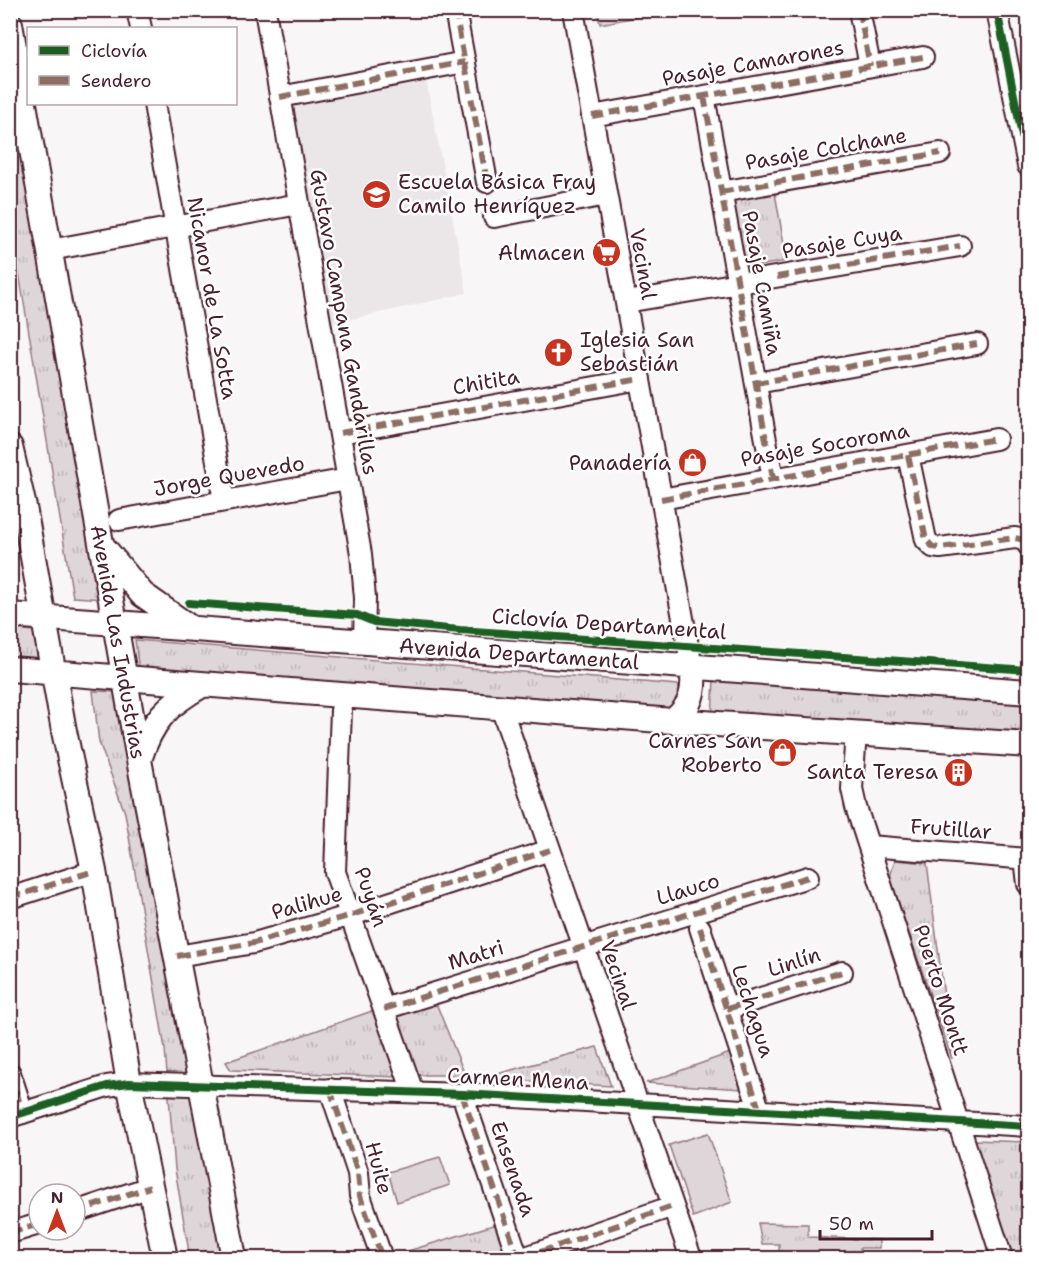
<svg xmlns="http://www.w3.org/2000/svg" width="1039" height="1269" viewBox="0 0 1039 1269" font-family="'Shantell Sans',sans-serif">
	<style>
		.built { fill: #ebe6e8 }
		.grass { fill: url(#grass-tufts); stroke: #947a82; stroke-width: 1.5 }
		.pitch { fill: #ded6d9; stroke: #947a82; stroke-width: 1.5 }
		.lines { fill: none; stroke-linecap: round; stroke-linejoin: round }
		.minor-casing { stroke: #4a1f2b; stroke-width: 24 }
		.major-casing { stroke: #4a1f2b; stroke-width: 28 }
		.minor { stroke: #fff; stroke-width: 20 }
		.major { stroke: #fff; stroke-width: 24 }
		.quiet { stroke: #8d6e63; stroke-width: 6; stroke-dasharray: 12 6; stroke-linecap: butt }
		.cycleway-casing { stroke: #fff; stroke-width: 11 }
		.cycleway { stroke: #1b5e20; stroke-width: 8 }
		.labels { text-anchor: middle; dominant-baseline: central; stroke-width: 5; stroke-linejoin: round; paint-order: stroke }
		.street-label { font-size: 21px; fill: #4a1f2b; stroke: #fff }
		.poi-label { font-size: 21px; fill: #4a1f2b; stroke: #fff; text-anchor: end }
	</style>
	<defs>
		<pattern id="grass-tufts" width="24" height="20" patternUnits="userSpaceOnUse" patternTransform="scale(1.5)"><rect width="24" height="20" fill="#ded6d9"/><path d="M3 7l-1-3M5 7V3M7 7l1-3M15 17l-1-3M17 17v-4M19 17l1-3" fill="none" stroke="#c0b7ba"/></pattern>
	</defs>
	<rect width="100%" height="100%" fill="#f8f6f7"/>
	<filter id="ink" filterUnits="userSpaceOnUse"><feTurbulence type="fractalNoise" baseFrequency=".0167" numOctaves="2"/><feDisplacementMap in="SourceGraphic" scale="12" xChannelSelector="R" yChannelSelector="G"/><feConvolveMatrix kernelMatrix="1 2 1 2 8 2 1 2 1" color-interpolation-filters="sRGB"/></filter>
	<g filter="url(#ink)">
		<path class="built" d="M 425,75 L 467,293 L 330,324 L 288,105 Z"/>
		<path class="grass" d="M 597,11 L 597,10 L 669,11 L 600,24 Z
			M 10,67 L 104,599 L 73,597 L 11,225 Z
			M 775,193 L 787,261 L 746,268 L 733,201 Z
			M 10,629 L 37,631 L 41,658 L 11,656 Z
			M 135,640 L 678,685 L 683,699 L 675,711 L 139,671 Z
			M 714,680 L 1028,703 L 1028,737 L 712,716 Z
			M 93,691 L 121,692 L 228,1258 L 190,1258 L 175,1169 L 165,1049 L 125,813 L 99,742 Z
			M 895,860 L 927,863 L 952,1059 L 890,877 Z
			M 436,1003 L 465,1075 L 417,1075 L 396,1016 Z
			M 375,1010 L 398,1077 L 231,1070 L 226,1062 Z
			M 597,1047 L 611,1086 L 482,1078 Z
			M 733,1052 L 743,1089 L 646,1083 Z
			M 975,1140 L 1028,1142 L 1028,1258 L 1013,1258 Z
			M 500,1223 L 512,1258 L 385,1258 Z
			M 758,1223 L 808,1224 L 808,1237 L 879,1240 L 879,1248 L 860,1248 L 860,1258 L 779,1258 L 779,1244 L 762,1244 Z"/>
		<path class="pitch" d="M 708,1133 L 732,1202 L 693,1217 L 669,1145 Z
			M 440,1157 L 450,1185 L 397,1202 L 388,1172 Z"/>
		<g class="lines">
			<defs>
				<path id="minor" d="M 137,10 L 141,28
					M 265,10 L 361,554 L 365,598 L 364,642
					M 455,10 L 487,182
					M 573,10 L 692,668
					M 859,10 L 870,66
					M 997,10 L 1028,166
					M 704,96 L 773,479
					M 280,97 L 465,62
					M 154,104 L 224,501
					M 592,116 L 923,57
					M 721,192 L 940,153
					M 494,217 L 606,195
					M 50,250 L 299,204
					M 626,302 L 960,246
					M 756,383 L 977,344
					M 340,433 L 640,379
					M 908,455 L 926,540 L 933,547 L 940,548 L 1015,538 L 1025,540 L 1028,545
					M 661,499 L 996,439
					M 119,520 L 348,479
					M 501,707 L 691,1258
					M 341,710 L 335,872 L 413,1092
					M 856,733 L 852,789 L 856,807 L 1002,1258
					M 869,846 L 1028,859
					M 1025,858 L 1028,884
					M 10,898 L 94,871
					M 700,928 L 759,1109
					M 177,956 L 254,943 L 352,915 L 550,850
					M 384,1009 L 808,877
					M 727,1009 L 842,972
					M 10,1073 L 23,1113
					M 330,1089 L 358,1173 L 360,1196 L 382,1258
					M 462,1094 L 518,1258
					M 10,1117 L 107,1086 L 129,1083 L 462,1094 L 1028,1126
					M 75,1212 L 150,1187
					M 10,1233 L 39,1224
					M 523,1258 L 673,1206"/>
				<path id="major" d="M 10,24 L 139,760 L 234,1258
					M 10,447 L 24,507 L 64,731 L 94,871 L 129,1083 L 165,1258
					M 103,547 L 142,594 L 189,627
					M 10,615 L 1028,692
					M 10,669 L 673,721 L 1028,745
					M 673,721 C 691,707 696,690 692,668
					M 139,760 C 151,721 168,704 202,685"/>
			</defs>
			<use href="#minor" class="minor-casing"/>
			<use href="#major" class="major-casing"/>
			<use href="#minor" class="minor"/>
			<use href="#major" class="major"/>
			<path class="quiet" d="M 455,10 L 487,182
				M 859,10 L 870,66
				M 704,96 L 773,479
				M 280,97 L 465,62
				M 1016,107 L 1028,104
				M 592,116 L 923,57
				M 721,192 L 940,153
				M 777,277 L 960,246
				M 756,383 L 977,344
				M 340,433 L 640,379
				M 908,455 L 926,540 L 933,547 L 940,548 L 1015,538 L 1025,540 L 1028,545
				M 661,499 L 996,439
				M 10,898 L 94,871
				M 700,928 L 759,1109
				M 177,956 L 254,943 L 352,915 L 550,850
				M 384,1009 L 808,877
				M 727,1009 L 842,972
				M 10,1073 L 23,1113
				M 330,1089 L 358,1173 L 360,1196 L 382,1258
				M 462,1094 L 518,1258
				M 75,1212 L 150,1187
				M 10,1233 L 39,1224
				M 523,1258 L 673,1206"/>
			<defs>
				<path id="cycleway" d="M 997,10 L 1028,166
					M 189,603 L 357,615 L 374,622 L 460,630 L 1028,670
					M 10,1117 L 107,1086 L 129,1083 L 462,1094 L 1028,1126"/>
			</defs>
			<use href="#cycleway" class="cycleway-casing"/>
			<use href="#cycleway" class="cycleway"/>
		</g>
	</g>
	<defs>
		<symbol id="school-disc" viewBox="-11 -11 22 22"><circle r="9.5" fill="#c8321e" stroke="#fff"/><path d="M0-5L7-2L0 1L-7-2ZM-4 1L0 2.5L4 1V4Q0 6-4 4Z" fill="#fff"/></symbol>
		<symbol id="supermarket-disc" viewBox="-11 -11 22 22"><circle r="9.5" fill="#c8321e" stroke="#fff"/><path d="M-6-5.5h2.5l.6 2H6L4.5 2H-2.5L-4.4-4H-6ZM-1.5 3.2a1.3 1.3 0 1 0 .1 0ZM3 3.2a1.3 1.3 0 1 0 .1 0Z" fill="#fff"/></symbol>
		<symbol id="church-disc" viewBox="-11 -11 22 22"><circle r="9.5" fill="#c8321e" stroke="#fff"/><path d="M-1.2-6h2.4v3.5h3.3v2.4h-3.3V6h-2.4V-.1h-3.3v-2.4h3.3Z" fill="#fff"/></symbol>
		<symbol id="shop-disc" viewBox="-11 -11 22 22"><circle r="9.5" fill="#c8321e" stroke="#fff"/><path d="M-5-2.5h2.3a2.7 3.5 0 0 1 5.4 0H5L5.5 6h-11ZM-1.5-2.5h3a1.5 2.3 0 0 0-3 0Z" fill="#fff"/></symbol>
		<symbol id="building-disc" viewBox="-11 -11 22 22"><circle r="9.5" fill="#c8321e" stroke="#fff"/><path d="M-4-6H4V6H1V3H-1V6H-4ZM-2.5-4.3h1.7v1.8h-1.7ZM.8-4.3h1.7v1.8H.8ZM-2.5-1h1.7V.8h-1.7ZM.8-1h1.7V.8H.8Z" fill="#fff"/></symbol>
	</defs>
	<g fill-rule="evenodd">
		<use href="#school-disc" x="360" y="178" width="33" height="33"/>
		<use href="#supermarket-disc" x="590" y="236" width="33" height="33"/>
		<use href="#church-disc" x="542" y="336" width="33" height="33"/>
		<use href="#shop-disc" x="676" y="446" width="33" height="33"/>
		<use href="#shop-disc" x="766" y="736" width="33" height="33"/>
		<use href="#building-disc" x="942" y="756" width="33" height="33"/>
	</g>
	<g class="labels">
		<g class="street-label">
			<text transform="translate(753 63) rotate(-10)">Pasaje Camarones</text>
			<text transform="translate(826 149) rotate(-10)">Pasaje Colchane</text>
			<text transform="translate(842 242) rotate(-9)">Pasaje Cuya</text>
			<text transform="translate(643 264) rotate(80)">Vecinal</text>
			<text transform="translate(762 283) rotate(80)">Pasaje Camiña</text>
			<text transform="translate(212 298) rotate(80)">Nicanor de La Sotta</text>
			<text transform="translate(344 322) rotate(80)">Gustavo Campana Gandarillas</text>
			<text transform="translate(486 382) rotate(-10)">Chitita</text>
			<text transform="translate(825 445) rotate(-10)">Pasaje Socoroma</text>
			<text transform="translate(229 476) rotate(-10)">Jorge Quevedo</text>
			<text transform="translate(609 624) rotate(4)">Ciclovía Departamental</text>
			<text transform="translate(118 642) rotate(80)">Avenida Las Industrias</text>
			<text transform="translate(519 654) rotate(4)">Avenida Departamental</text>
			<text transform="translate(951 829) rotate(4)">Frutillar</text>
			<text transform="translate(688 889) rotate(-17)">Llauco</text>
			<text transform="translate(371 897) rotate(71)">Puyán</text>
			<text transform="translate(307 903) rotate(-16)">Palihue</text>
			<text transform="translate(476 955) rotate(-17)">Matri</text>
			<text transform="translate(794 962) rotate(-18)">Linlín</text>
			<text transform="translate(618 975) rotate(71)">Vecinal</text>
			<text transform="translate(941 990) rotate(72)">Puerto Montt</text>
			<text transform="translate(753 1011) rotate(72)">Lechagua</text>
			<text transform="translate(518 1079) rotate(3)">Carmen Mena</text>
			<text transform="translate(379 1168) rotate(75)">Huite</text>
			<text transform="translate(513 1169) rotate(71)">Ensenada</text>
		</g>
		<g class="poi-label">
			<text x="398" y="182" text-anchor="start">Escuela Básica Fray<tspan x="398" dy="24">Camilo Henríquez</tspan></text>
			<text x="585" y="253">Almacen</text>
			<text x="580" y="340" text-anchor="start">Iglesia San<tspan x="580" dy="24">Sebastián</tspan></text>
			<text x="671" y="463">Panadería</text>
			<text x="762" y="741">Carnes San<tspan x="762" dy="24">Roberto</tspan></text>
			<text x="938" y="772">Santa Teresa</text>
		</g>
	</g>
	<rect width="1039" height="1269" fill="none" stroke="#fff" stroke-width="36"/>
	<rect x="18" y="18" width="1003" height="1233" fill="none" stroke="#4a1f2b" stroke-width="2" filter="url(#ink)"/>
	<rect x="27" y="27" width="210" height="78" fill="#ffffff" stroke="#b7a5aa" stroke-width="1.5"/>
	<rect x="39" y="46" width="30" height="9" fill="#1b5e20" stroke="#b7a5aa" stroke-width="1.5"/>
	<text x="81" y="57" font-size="18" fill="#4a1f2b">Ciclovía</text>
	<rect x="39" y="76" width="30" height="9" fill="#8d6e63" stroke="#b7a5aa" stroke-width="1.5"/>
	<text x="81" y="87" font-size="18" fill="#4a1f2b">Sendero</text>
	<g transform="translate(57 1212)"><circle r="28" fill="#ffffff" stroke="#b7a5aa" stroke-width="1.5"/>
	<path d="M0-4.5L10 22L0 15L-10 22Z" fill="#c8321e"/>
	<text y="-9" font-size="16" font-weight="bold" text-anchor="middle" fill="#4a1f2b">N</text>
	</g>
	<path d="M820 1230v9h112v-9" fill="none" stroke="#4a1f2b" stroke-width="3"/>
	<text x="829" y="1230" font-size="18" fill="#4a1f2b" stroke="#ffffff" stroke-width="4.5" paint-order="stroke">50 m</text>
</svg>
